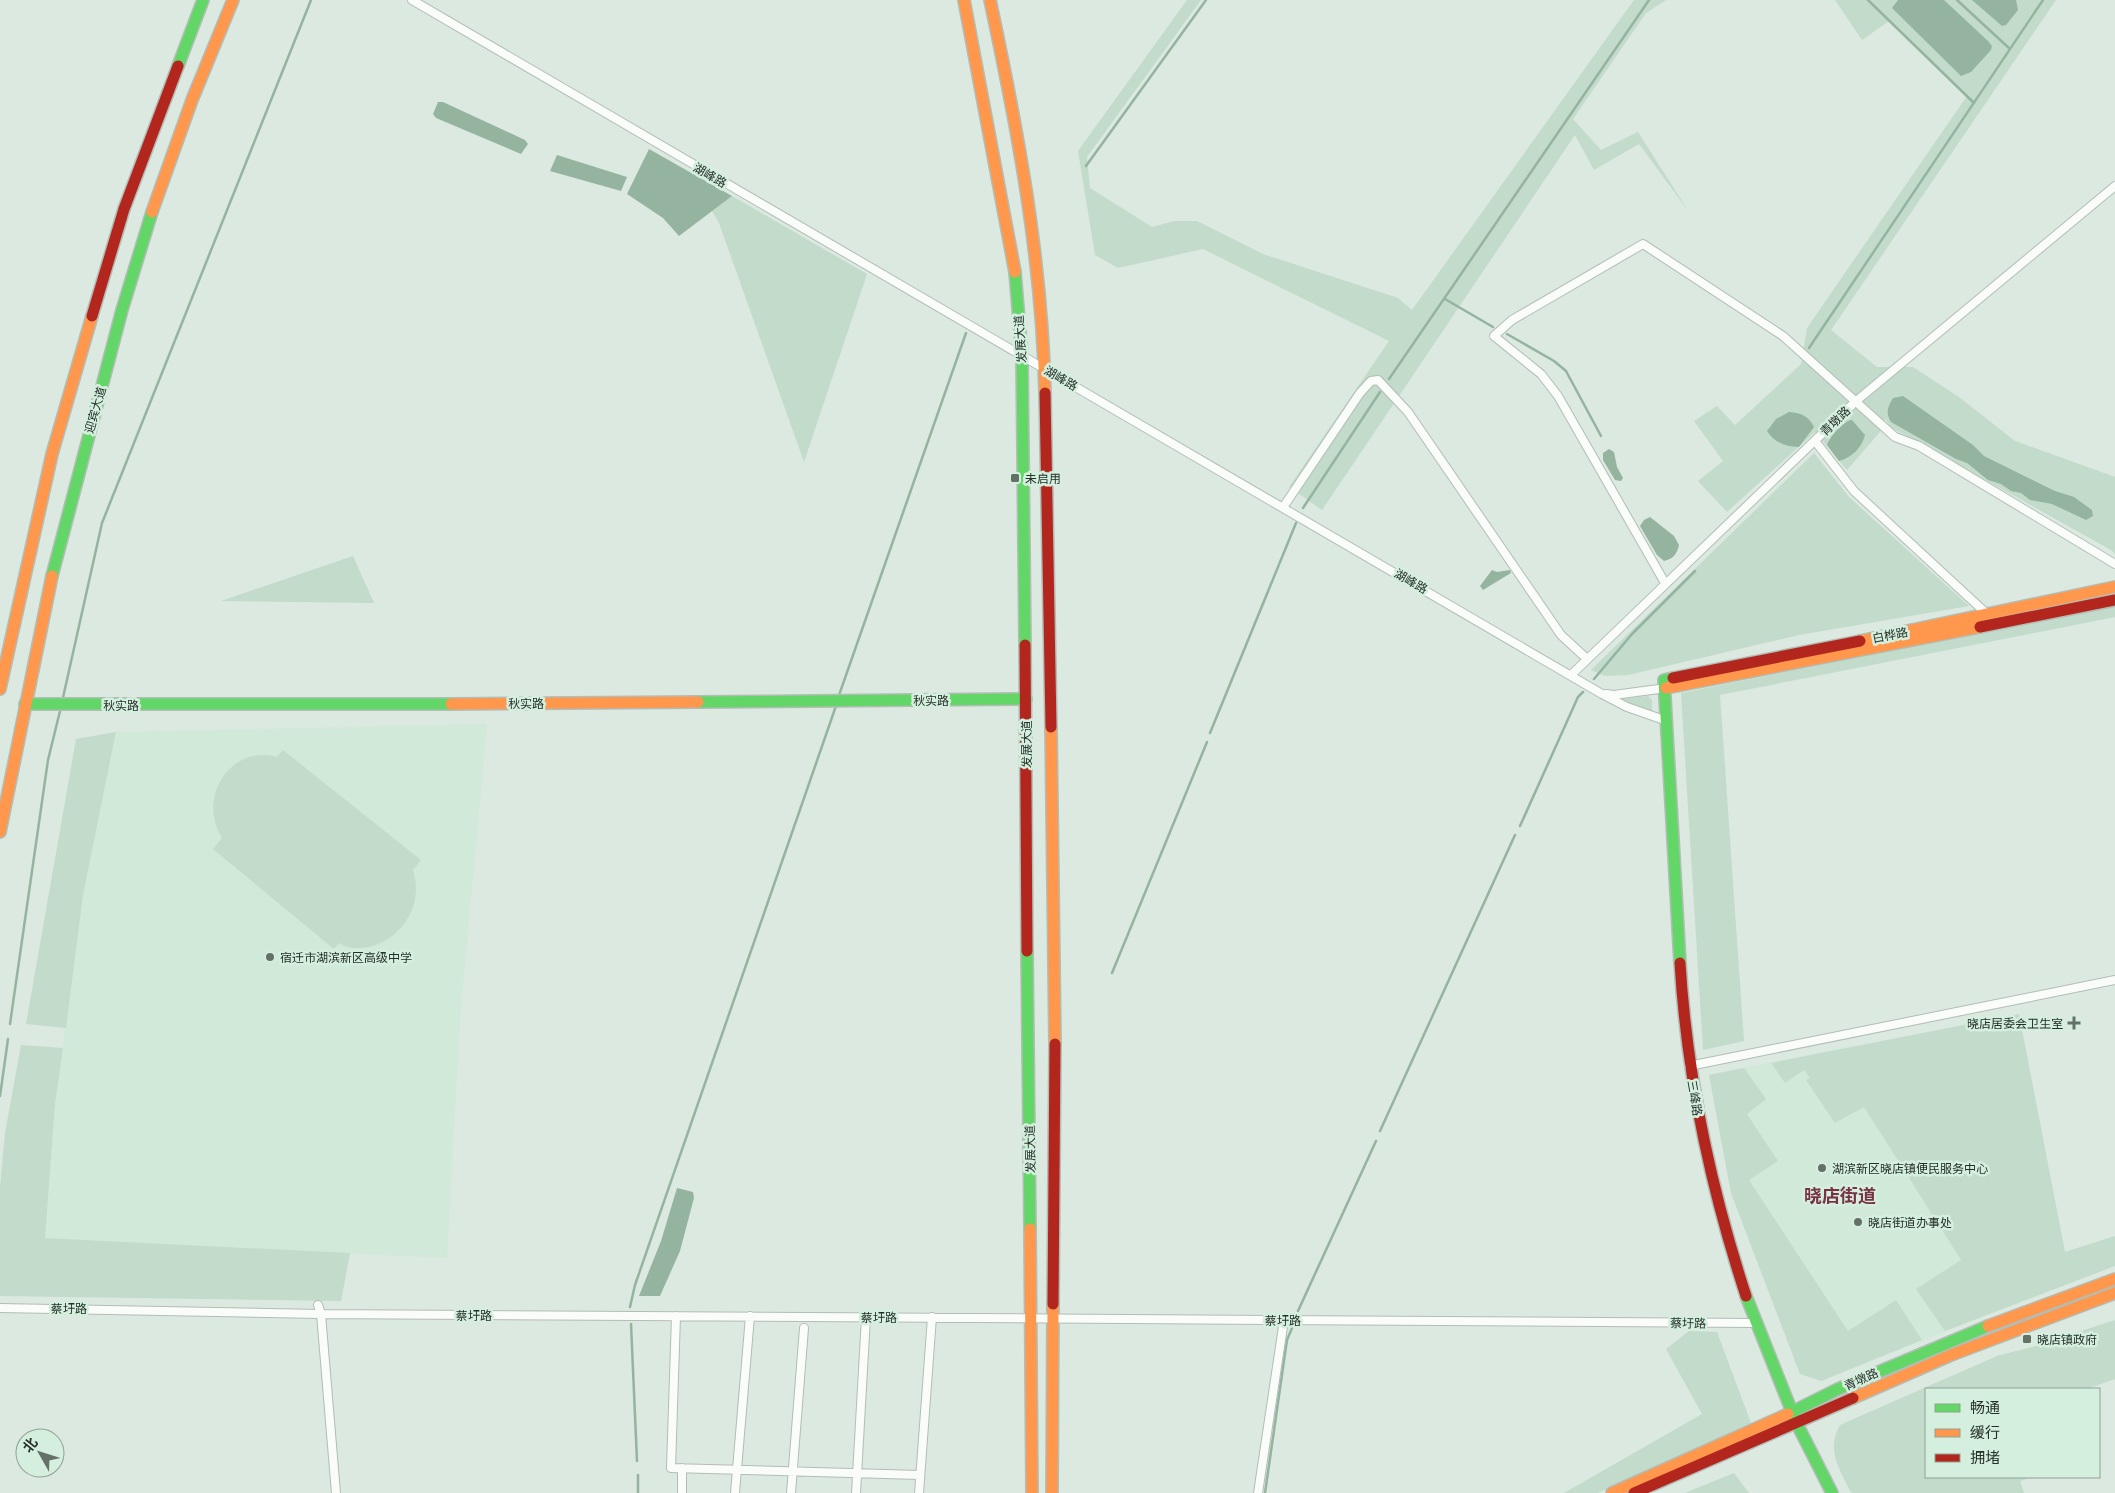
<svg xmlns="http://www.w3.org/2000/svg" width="2115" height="1493" viewBox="0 0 2115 1493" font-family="Montserrat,'Noto Sans SC',sans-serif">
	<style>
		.built { fill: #d0e9d9 }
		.green { fill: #c2dbcb }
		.water { fill: #94b4a0 }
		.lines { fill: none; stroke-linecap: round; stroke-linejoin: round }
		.stream { stroke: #94b4a0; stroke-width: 2.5 }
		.street-casing { stroke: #b2bdb6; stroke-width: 10 }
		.fast-casing { stroke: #b2bdb6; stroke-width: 14 }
		.slow-casing { stroke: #b2bdb6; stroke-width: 14 }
		.jam-casing { stroke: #b2bdb6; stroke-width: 14 }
		.street { stroke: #fafcfa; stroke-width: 8 }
		.fast { stroke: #63d668; stroke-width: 11 }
		.slow { stroke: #ff974d; stroke-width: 11 }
		.jam { stroke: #b3261e; stroke-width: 11 }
		.poi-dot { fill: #657069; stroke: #d5efde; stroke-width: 2 }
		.labels { text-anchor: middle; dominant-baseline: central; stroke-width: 5; stroke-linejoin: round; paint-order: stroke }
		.street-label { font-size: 12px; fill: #252f29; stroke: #d5efde }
		.poi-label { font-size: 12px; fill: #252f29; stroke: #d5efde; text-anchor: start }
		.district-label { font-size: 18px; font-weight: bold; fill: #783244; stroke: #d5efde }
	</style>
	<rect width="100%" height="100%" fill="#dbe9e0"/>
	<path class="built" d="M 487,724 L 460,1018 L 447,1258 L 45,1238 L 55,1104 L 83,895 L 116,732 Z
		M 1857,1045 L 2009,1306 L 1821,1381 L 1800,1374 L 1731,1193 L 1709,1075 Z"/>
	<path class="green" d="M 1187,0 L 1201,0 L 1087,157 L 1090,188 L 1152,227 L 1174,221 L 1197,221 L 1263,254 L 1398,298 L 1412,310 L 1634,0 L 1666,0 L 1646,13 L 1573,119 L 1601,150 L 1638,132 L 1689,212 L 1639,144 L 1594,170 L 1575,135 L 1322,510 L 1289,487 L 1389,341 L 1203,249 L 1118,268 L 1095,255 L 1078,151 Z
		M 1835,0 L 2056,0 L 1831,330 L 1877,367 L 1913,367 L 1959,397 L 2015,441 L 2115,477 L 2115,554 L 2111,550 L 1892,428 L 1885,419 L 1880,432 L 1847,470 L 1815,432 L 1727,512 L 1698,481 L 1723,461 L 1694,421 L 1717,406 L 1735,425 L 1801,364 L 1807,328 L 1967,96 L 1889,21 L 1862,40 Z
		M 732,196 L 867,274 L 804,462 L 719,223 L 712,211 Z
		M 1814,453 L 1849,497 L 1969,606 L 1799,635 L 1628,675 L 1605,676 L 1591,670 Z
		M 353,556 L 374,603 L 221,601 Z
		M 2115,606 L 2115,617 L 1720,695 L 1744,1041 L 1703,1050 L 1681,693 Z
		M 1648,696 L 1652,700 L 1652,711 L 1650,711 L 1624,703 L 1620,699 Z
		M 116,732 L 83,895 L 66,1028 L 26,1024 L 76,739 Z
		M 283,750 L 421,860 L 413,870 C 424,904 403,939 369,947 C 358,949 348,949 339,943 L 334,949 L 213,849 L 222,838 C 197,798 230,744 277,757 Z
		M 2019,1014 L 2065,1252 L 2115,1236 L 2115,1266 L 1945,1331 L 1916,1289 L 1961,1260 L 1864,1107 L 1835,1123 L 1806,1080 L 1810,1078 L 1804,1070 L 1785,1083 L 1771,1063 Z
		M 21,1045 L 63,1048 L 55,1104 L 45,1238 L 350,1253 L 341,1301 L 0,1296 L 0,1187 L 5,1133 Z
		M 1744,1068 L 1766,1099 L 1747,1114 L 1778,1161 L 1749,1180 L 1848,1331 L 1896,1300 L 1922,1340 L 1821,1381 L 1800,1374 L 1731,1193 L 1709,1075 Z
		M 2115,1320 L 2115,1379 L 2087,1389 L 1926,1389 L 1926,1477 L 2032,1477 L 2020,1481 L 2024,1493 L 1852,1493 L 1850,1491 C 1839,1468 1826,1450 1840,1425 L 1997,1356 L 2032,1347 Z
		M 1689,1331 L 1717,1332 L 1751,1423 L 1598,1493 L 1564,1493 L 1702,1414 L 1666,1349 Z
		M 1734,1473 L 1749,1493 L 1684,1493 L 1685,1493 Z"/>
	<path class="water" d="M 1898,0 L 1944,0 L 1988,41 L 1992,46 L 1991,50 L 1971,72 L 1961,76 L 1892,8 Z
		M 1972,0 L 2016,0 L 2018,10 L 2006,25 L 2002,26 Z
		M 438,102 L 443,102 L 525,140 L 528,144 L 521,154 L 436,118 L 433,114 Z
		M 649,149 L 732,196 L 679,236 L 663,218 L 627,194 Z
		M 557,155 L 627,177 L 621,191 L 550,171 Z
		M 1903,396 L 1973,445 L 1984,456 L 2055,491 L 2074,497 L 2092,510 L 2093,516 L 2086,520 L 2052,504 L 2030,500 L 2021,493 L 2011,491 L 2001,484 L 1988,480 L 1967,463 L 1956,459 L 1891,422 C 1885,412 1888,407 1893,398 Z
		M 1789,412 C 1801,413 1809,416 1814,427 L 1799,447 C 1785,447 1774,442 1767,431 L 1776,419 Z
		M 1852,420 L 1865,435 C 1862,447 1852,458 1839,461 L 1827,445 C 1830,437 1843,421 1852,420 Z
		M 1609,449 L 1614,452 L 1617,467 L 1623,478 L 1621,481 L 1615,480 L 1603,460 L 1603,453 Z
		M 1650,517 L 1674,536 L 1679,545 C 1677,554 1673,559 1664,561 L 1657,555 L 1640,526 L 1644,520 Z
		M 1492,570 L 1497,572 L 1510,570 L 1511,573 L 1483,590 L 1480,586 Z
		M 677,1188 L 693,1192 L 694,1198 L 680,1251 L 660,1296 L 639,1296 L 661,1241 Z"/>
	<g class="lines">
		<path class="stream" d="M 1868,0 L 1974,103
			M 1957,0 L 2010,49
			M 1086,166 L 1206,0
			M 1445,299 L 1493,327
			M 1507,334 L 1554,361 L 1566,371 L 1601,436
			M 1809,348 L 2043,0
			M 1389,379 L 1649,0
			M 1303,508 L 1380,392
			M 1594,679 L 1632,634 L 1695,571
			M 838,698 L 966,333
			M 62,702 L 102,523 L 311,0
			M 1210,733 L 1296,523
			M 1520,826 L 1578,697 L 1583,692
			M 1112,973 L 1207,742
			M 10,1024 L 48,760 L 61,707
			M 0,1096 L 8,1039
			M 1380,1131 L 1515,835
			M 630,1307 L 635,1285 L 837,703
			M 1298,1311 L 1376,1141
			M 631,1324 L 637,1461
			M 638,1475 L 638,1493
			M 1265,1493 L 1287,1340 L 1292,1328"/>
		<defs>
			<path id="street" d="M 412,0 L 1602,694 L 1627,707 L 1667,721
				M 1815,441 L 1854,491 L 1987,614
				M 1284,506 L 1360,393 L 1371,381 L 1378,380 L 1408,412 L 1561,635 L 1586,658
				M 1665,583 L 1558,396 L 1541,374 L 1494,336 L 1512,320 L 1643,244 L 1783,336 L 1895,437 L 1919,446 L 2115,564
				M 1571,675 L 1855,402 L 2115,186
				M 1606,694 L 1614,695 L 1666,688
				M 1689,1066 L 2115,980
				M 318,1305 L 321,1314 L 336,1493
				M 0,1308 L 321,1314 L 1757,1323
				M 676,1316 L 671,1468 L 920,1475
				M 682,1468 L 682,1493
				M 735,1493 L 750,1316
				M 791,1493 L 804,1328
				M 856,1493 L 866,1317
				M 919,1493 L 932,1317
				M 1258,1493 L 1284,1320"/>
			<path id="fast" d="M 178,66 L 203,0
				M 1015,272 L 1022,356 L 1025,645
				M 52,576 L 122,310 L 152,212
				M 1673,678 L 1664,680 L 1680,963
				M 698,702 L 1026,699
				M 25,704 L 451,704
				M 1027,951 L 1030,1229
				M 1746,1296 L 1796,1422 L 1832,1493
				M 1788,1414 L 1838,1389 L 1988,1326"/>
			<path id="slow" d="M 964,0 L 1015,272
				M 990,0 C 1018,131 1042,259 1045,393
				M 152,212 L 192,100 L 233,0
				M 1860,641 L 2115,587
				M 1666,688 L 1980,627
				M 0,689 L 52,454 L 92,316
				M 451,704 L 698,702
				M 1051,727 L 1055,1044
				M 0,832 L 52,576
				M 1030,1229 L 1032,1493
				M 1988,1326 L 2115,1279
				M 1853,1398 L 1951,1355 L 2115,1293
				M 1052,1493 L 1053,1304
				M 1612,1493 L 1788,1414"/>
			<path id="jam" d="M 92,316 L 124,209 L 178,66
				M 1045,393 L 1051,727
				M 1980,627 L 2115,600
				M 1025,645 L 1027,951
				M 1673,678 L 1860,641
				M 1680,963 C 1687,1079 1710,1186 1746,1296
				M 1053,1304 L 1055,1044
				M 1634,1493 L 1853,1398"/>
		</defs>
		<use href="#street" class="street-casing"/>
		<use href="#fast" class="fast-casing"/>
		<use href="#slow" class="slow-casing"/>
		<use href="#jam" class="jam-casing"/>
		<use href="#street" class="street"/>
		<use href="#fast" class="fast"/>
		<use href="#slow" class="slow"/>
		<use href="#jam" class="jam"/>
	</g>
	<g class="poi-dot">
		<rect x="1010" y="473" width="10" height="10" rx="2.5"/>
		<circle cx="270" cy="957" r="5"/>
		<path d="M2071.5 1015.5h5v5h5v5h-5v5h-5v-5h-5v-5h5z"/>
		<circle cx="1822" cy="1168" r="5"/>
		<circle cx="1858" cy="1222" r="5"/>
		<rect x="2022" y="1334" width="10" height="10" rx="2.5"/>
	</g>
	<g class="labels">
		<g class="street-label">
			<text transform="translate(710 175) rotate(30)">湖峰路</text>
			<text transform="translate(1020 339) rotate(-94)">发展大道</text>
			<text transform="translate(1061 378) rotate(30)">湖峰路</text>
			<text transform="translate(95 410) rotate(-74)">迎宾大道</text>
			<text transform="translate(1835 421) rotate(-44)">青墩路</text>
			<text transform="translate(1411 581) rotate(30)">湖峰路</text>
			<text transform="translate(1890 635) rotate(-11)">白桦路</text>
			<text x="931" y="700">秋实路</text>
			<text x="526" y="703">秋实路</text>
			<text x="121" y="705">秋实路</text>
			<text transform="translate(1026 744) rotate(-90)">发展大道</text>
			<text transform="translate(1695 1098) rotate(80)">三峰路</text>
			<text transform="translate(1030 1149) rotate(-91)">发展大道</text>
			<text x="69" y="1308">蔡圩路</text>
			<text x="474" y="1315">蔡圩路</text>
			<text x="879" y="1317">蔡圩路</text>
			<text x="1283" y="1320">蔡圩路</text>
			<text transform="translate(1688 1323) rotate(1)">蔡圩路</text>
			<text transform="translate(1861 1379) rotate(-24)">青墩路</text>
		</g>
		<g class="poi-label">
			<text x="1025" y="478">未启用</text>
			<text x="280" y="957">宿迁市湖滨新区高级中学</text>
			<text x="2063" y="1023" text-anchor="end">晓店居委会卫生室</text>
			<text x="1832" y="1168">湖滨新区晓店镇便民服务中心</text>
			<text x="1868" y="1222">晓店街道办事处</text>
			<text x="2037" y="1339">晓店镇政府</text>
		</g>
		<g class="district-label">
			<text x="1840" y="1196">晓店街道</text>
		</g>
	</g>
	<rect x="1925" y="1388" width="175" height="90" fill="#d5efde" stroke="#8fa296"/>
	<rect x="1935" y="1404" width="25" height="8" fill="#63d668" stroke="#8fa296"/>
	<text x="1970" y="1413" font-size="15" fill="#252f29">畅通</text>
	<rect x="1935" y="1429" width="25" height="8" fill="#ff974d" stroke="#8fa296"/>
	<text x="1970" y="1438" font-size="15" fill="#252f29">缓行</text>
	<rect x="1935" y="1454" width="25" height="8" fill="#b3261e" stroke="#8fa296"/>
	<text x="1970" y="1463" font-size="15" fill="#252f29">拥堵</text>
	<g transform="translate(40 1453) rotate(309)"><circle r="24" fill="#d5efde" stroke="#8fa296"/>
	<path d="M0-4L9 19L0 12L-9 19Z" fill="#657069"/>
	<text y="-8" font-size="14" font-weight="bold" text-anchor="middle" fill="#252f29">北</text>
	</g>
</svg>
